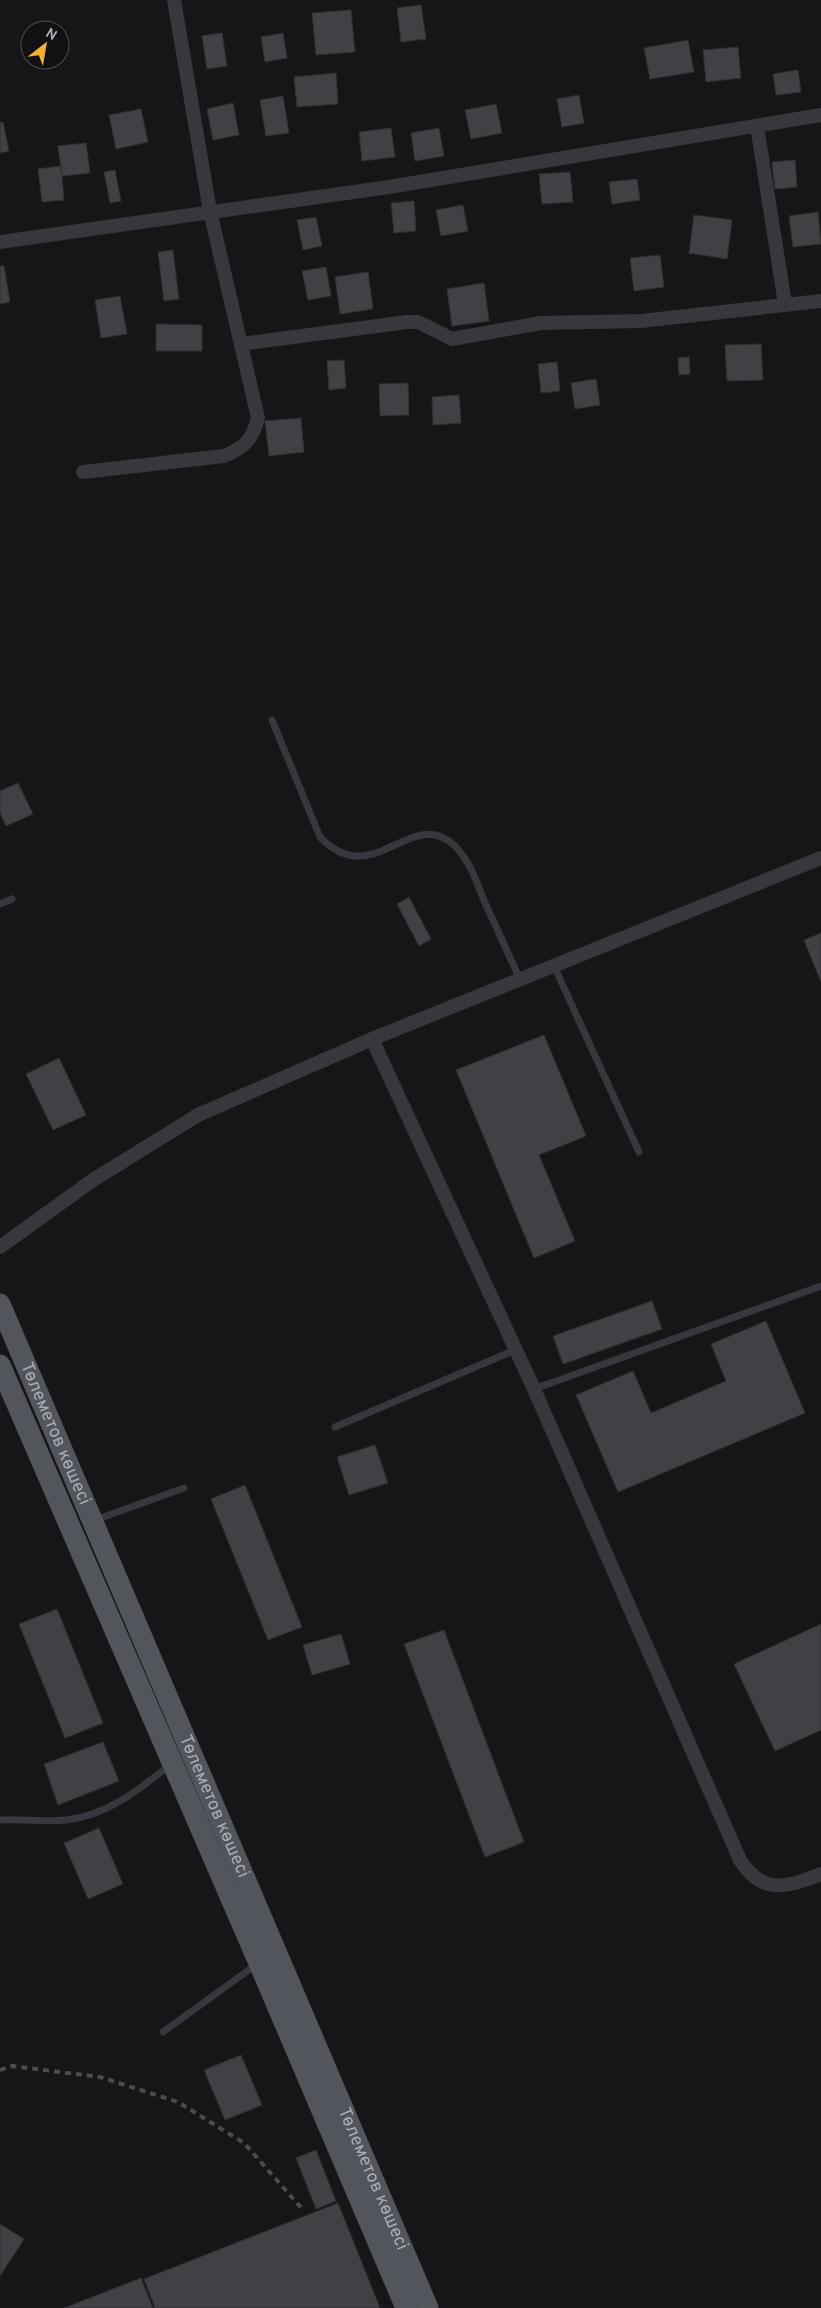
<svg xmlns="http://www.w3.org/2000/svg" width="821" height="2308" viewBox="0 0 821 2308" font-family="Overpass,sans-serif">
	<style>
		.building { fill: #404145; stroke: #303034 }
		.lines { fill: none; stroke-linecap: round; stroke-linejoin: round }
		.lane { stroke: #37383d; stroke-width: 7 }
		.street { stroke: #37383d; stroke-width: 14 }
		.primary { stroke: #53555c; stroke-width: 21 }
		.rail { stroke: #4a4c52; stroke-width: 4; stroke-dasharray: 6 5; stroke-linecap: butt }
		.labels { text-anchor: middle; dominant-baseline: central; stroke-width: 4.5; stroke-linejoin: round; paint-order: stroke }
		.street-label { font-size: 18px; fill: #a8adb8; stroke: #111113 }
	</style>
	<rect width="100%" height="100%" fill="#161618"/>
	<path class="building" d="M 421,5 L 426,39 L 401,42 L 397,8 Z
		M 351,10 L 355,52 L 316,55 L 312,13 Z
		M 222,33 L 227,66 L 207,69 L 202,36 Z
		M 283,33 L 287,58 L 265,62 L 261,37 Z
		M 688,40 L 694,72 L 650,79 L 644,48 Z
		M 738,47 L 741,78 L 706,82 L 703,50 Z
		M 798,70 L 801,92 L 776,95 L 773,74 Z
		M 336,73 L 338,104 L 297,107 L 294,77 Z
		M 579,95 L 584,123 L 562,127 L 557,99 Z
		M 283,96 L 289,133 L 266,136 L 260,100 Z
		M 233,103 L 239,135 L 213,140 L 207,109 Z
		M 496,104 L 502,133 L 471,139 L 465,110 Z
		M 141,109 L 148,142 L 116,149 L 109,115 Z
		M 0,122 L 3,122 L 9,151 L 0,153 Z
		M 391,128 L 395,157 L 362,161 L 359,132 Z
		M 439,128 L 444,156 L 415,161 L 411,133 Z
		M 86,143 L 90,173 L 62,176 L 58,146 Z
		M 795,160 L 797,187 L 775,189 L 772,162 Z
		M 61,166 L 64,200 L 42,202 L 38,169 Z
		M 115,170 L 121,201 L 110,203 L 104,172 Z
		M 570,172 L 573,202 L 542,204 L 539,174 Z
		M 637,179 L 640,200 L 612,204 L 609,182 Z
		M 414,201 L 416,231 L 394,233 L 391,203 Z
		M 463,205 L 468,231 L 441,236 L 436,210 Z
		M 818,212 L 821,244 L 793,247 L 789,216 Z
		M 694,215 L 732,220 L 727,259 L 689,253 Z
		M 316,217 L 322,246 L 303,250 L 297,220 Z
		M 173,250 L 179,299 L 164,301 L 158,252 Z
		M 660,255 L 664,287 L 634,291 L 630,258 Z
		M 0,266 L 4,266 L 10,302 L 0,304 Z
		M 326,267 L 331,296 L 308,300 L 302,271 Z
		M 368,272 L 373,309 L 340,314 L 335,277 Z
		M 484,283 L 489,321 L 452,326 L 447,289 Z
		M 120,296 L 127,334 L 101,338 L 95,300 Z
		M 156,324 L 202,325 L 202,351 L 156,351 Z
		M 761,344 L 763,380 L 727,381 L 725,345 Z
		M 689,357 L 690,374 L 679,375 L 678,358 Z
		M 344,360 L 346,388 L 329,390 L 327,361 Z
		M 557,362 L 560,391 L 541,393 L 538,364 Z
		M 596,379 L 600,405 L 575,409 L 571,383 Z
		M 408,383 L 409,415 L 380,416 L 379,384 Z
		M 459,395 L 461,423 L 433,425 L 432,397 Z
		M 301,418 L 304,452 L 269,456 L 265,421 Z
		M 18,783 L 33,814 L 6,826 L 0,813 L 0,791 Z
		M 409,897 L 431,939 L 419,946 L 397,904 Z
		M 821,933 L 821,982 L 804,940 Z
		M 544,1035 L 586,1136 L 539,1155 L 575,1241 L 534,1258 L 456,1070 Z
		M 59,1058 L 86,1115 L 53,1130 L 26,1074 Z
		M 652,1301 L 662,1329 L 563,1364 L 553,1336 Z
		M 766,1321 L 805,1413 L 618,1492 L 576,1395 L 633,1371 L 651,1413 L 726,1381 L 711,1344 Z
		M 375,1445 L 388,1483 L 349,1495 L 337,1457 Z
		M 245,1485 L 302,1627 L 268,1640 L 211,1499 Z
		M 57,1609 L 103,1723 L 65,1738 L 19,1624 Z
		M 821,1624 L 821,1730 L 775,1751 L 734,1664 Z
		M 444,1630 L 524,1842 L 485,1857 L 404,1644 Z
		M 341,1634 L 350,1664 L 312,1675 L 303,1645 Z
		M 103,1742 L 119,1781 L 58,1805 L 44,1764 Z
		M 99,1828 L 123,1884 L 88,1899 L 64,1843 Z
		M 241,2055 L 262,2105 L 225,2120 L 204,2070 Z
		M 316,2150 L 336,2201 L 316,2209 L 296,2158 Z
		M 338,2203 L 380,2308 L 155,2308 L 144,2279 Z
		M 0,2224 L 24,2239 L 0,2276 Z
		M 141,2278 L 153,2308 L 64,2308 Z"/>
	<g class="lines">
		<path class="lane" d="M 272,720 L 320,837 C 374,893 411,804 455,846 C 470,861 477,883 485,903 C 497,928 508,954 520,979
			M 0,904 L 12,899
			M 554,966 L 639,1152
			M 534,1389 L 821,1286
			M 335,1427 L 515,1350
			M 95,1520 L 184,1488
			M 0,1820 C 22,1819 44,1822 66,1820 C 107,1816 140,1789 171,1764
			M 163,2032 L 257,1964"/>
		<path class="street" d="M 757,126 L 785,304
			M 0,242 L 389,187 L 821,115
			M 241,344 L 407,322 L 418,322 L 452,339 L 541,323 L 641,321 L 821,301
			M 83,472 L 224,456 C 244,448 253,439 258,418 L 210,211 L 174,0
			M 372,1039 L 534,1389 L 740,1860 C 763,1896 787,1887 821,1874
			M 0,1247 L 93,1180 L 198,1115 L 372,1039 L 821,858"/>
		<g class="primary">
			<path id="s1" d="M 0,1304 L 428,2308"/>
			<path d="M 0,1365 L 259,1963 L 406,2308"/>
		</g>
		<path class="rail" d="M 0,2070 L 12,2066 L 100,2077 L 178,2102 L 244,2143 L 304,2211"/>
	</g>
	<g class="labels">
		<g class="street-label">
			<text stroke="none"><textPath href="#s1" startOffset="141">Төлеметов көшесі</textPath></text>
			<text stroke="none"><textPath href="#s1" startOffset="546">Төлеметов көшесі</textPath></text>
			<text stroke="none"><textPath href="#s1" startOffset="951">Төлеметов көшесі</textPath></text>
		</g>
	</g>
	<g transform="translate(45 45) rotate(31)"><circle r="24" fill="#111113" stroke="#4d4f55"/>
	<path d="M0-4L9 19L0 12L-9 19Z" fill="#f2b134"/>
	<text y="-8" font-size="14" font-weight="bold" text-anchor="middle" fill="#a8adb8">N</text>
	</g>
</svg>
